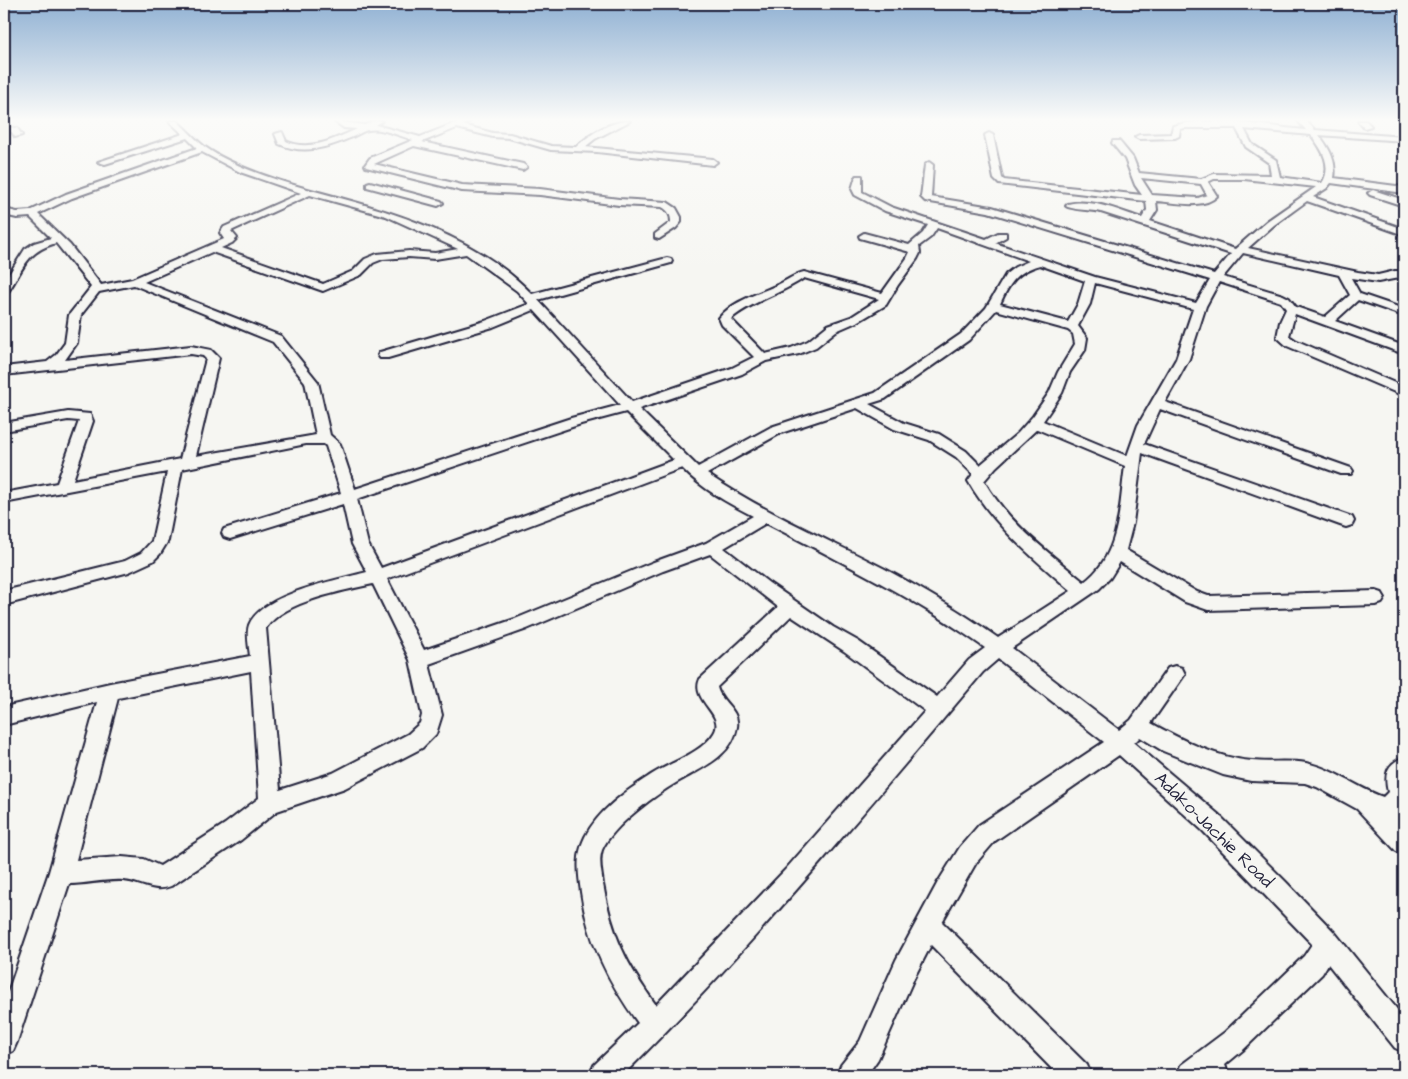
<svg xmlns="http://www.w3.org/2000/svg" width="1408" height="1079" viewBox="0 0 1408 1079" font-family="'Architects Daughter',sans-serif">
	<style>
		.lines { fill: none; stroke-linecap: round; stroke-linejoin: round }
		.minor-casing { stroke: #22223b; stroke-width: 4 }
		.minor { fill: #f6f6f2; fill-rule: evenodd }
		.labels { text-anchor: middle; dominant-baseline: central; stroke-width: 4; stroke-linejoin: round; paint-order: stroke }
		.near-street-label { font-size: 18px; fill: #22223b; stroke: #f6f6f2 }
	</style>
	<rect width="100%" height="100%" fill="#f6f6f2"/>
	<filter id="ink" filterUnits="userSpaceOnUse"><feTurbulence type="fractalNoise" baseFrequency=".02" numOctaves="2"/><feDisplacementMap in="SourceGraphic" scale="10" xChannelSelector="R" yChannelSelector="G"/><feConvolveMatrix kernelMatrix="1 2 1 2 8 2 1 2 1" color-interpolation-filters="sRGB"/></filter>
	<g filter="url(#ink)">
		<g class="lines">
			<defs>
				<path id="minor" d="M 169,121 L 177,121 C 186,129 195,139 205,147 C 233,167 279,181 311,190 C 390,211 474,234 532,294 L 667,258 L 671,259 L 672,261 L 671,263 L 538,300 L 632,402 L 732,368 L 754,357 L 722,325 L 719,318 C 734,299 763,293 783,282 C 791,278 796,274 804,272 L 882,293 L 907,258 L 910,252 L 860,238 L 859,236 L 864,233 L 909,245 L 923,233 L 928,225 L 885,211 L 855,195 L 852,189 L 856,176 L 862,176 L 862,192 L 891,207 L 986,239 L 998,233 L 1006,233 L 1006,237 L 995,243 L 1095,277 L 1196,303 L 1210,280 L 988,212 L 925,201 L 921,197 L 925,165 L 929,162 L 933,165 L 931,197 L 992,207 L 1214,274 L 1231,254 L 1101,212 C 1093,210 1071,210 1066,206 L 1068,204 C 1092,198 1119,211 1142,218 L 1147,210 L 1146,201 L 999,184 L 994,179 L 985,135 L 989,133 L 993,135 L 1002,178 L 1004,180 L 1142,195 L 1135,185 L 1125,159 L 1112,143 L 1113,141 L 1119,141 L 1133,158 L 1139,173 L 1201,179 L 1214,174 L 1271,175 L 1269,163 L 1246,147 L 1236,128 L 1185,128 L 1180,129 L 1179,136 L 1175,138 L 1139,139 L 1135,137 L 1139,135 L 1171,134 L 1173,126 C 1209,115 1268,127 1306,130 L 1298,121 L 1306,121 L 1315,130 L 1404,137 L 1404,141 L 1319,135 C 1329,148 1337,161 1334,178 L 1404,187 L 1404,193 L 1331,183 L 1327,188 L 1313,197 L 1404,229 L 1404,235 L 1307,201 L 1274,225 L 1248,248 L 1358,272 L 1378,275 L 1395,271 L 1404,271 L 1404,277 L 1378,282 L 1351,278 L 1360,294 L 1404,309 L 1404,316 L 1358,300 L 1335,321 L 1404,346 L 1404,354 L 1295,314 L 1289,336 L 1295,340 L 1404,387 L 1404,396 L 1287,346 L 1277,337 L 1280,322 L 1286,309 L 1281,302 L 1219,282 L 1206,306 L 1189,359 L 1165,402 L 1351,468 L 1353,471 L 1351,474 L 1341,474 L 1160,409 L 1144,444 L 1352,517 L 1354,521 L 1352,525 L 1346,527 L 1340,525 L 1142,453 L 1133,523 L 1126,550 L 1197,592 L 1208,596 L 1376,591 L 1382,593 L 1385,598 L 1382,603 L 1376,605 L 1208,610 L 1185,602 L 1120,562 L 1110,578 L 1099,589 L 1012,648 L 1119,730 L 1131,720 L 1168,668 L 1175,666 L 1182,668 L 1185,674 L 1151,723 C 1182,740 1217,758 1252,761 C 1269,763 1289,760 1306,763 C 1334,769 1357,788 1383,797 L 1388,792 C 1384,775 1386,764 1404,757 L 1404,826 L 1402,825 L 1404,827 L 1404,854 L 1396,851 L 1357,809 L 1317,787 L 1305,783 L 1251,781 L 1223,775 L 1163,751 L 1140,737 L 1134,743 L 1218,814 L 1286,882 L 1336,934 L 1404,1018 L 1404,1052 L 1395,1048 L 1328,964 L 1322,974 L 1243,1050 L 1225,1065 L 1229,1075 L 1177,1075 L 1181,1065 L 1225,1032 L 1304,956 L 1312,944 L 1202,830 L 1119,755 L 995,841 L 976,863 L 942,922 L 1087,1065 L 1091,1075 L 1058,1075 L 931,945 L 914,978 L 878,1059 L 867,1075 L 837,1075 L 841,1065 L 860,1041 L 896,960 L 938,882 L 960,847 L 979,825 L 1104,742 L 998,659 L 983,672 C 867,809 751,948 623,1075 L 590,1075 L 594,1065 L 638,1023 C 609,983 588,942 581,892 C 578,872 576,855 585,837 C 598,811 625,792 648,777 C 668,763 701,754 714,733 C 726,714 690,701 700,679 L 778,607 L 710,554 L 663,571 L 527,629 L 429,664 L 442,715 L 436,734 L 422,748 L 345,788 L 277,811 L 241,840 L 171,886 C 154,893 141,881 123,880 C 105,879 87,884 69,884 L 17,1042 L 13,1051 L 4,1055 L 4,1004 L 49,872 L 97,702 L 4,725 L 4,707 L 110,683 L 250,656 C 249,647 246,633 249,625 C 261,594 337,580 367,572 L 352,544 L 343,504 L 230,539 L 224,537 L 222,533 L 224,529 L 341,493 L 326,446 L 324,444 L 306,444 L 182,469 L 168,541 L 160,554 L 153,561 L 129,572 L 4,605 L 4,591 L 125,561 L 141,553 L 152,541 L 167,472 L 4,503 L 4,493 L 57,483 L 79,421 L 68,420 L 4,431 L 4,423 L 68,412 L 90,414 L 93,421 L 73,480 L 180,459 L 206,359 L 203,356 L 191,354 L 4,375 L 4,367 L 47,362 L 56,355 L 65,343 L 69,315 L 91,287 L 56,243 C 26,252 24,268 8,292 L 4,293 L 4,282 L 25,249 L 34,243 L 51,238 L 30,217 L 17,218 L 4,215 L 4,209 L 17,212 L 30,211 L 66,194 L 197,148 L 187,138 L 105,164 L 98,162 L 183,134 ZM 1244,129 L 1311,135 C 1322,149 1333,166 1322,183 L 1280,177 L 1276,160 L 1252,144 ZM 202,152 L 240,172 L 301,193 L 224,227 L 220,233 L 224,239 L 132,279 L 101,285 L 70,245 L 38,214 L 72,198 ZM 1141,178 L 1201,184 L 1207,195 L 1198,198 L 1152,195 ZM 1214,179 L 1244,179 L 1316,187 L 1267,221 L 1235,249 L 1150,221 L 1157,210 L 1156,201 C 1174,202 1203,210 1217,196 L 1208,182 ZM 310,195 L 386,216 L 458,249 L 435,253 L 409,251 L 377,254 L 365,259 L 353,271 L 323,284 L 221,248 L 232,243 L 237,238 L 231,231 ZM 937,228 L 1029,261 L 1015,267 L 1006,274 L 986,308 L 961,334 L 875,393 L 771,427 L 698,467 L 639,409 L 742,374 L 766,361 L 799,354 L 816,347 L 836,331 L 859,321 L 886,305 L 898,285 L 917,259 L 920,253 L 919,246 L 931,237 ZM 212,252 L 323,291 L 361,275 L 373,263 L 383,259 L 409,257 L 435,259 L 466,254 L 517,291 L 529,304 L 485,321 L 380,352 L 378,355 L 380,358 L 388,358 L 493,327 L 534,310 L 620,405 L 571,418 L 355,489 L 340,444 L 330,435 L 318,382 L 281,336 L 144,282 ZM 1243,253 L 1339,275 L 1350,295 L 1325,317 L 1296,307 L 1289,298 L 1283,295 L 1223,277 ZM 1040,265 L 1085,281 L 1078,304 L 1068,322 L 1000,304 C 1009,284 1017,271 1040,265 ZM 804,278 L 879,299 L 851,317 L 828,325 L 808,341 L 791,348 L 765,354 L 731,319 C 752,301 781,294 804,278 ZM 1095,283 L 1193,309 L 1176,359 L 1138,425 L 1127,456 L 1043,421 L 1062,393 L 1070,372 L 1085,350 L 1087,338 L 1078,326 L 1090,304 ZM 134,285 L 273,342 L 305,382 L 316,435 L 196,456 L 219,358 L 211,350 L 191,346 L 65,360 L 77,343 L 81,315 L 99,292 ZM 996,310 L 1068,330 L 1073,334 L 1075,344 L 1058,372 L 1049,393 L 1033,416 L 1018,433 L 980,465 L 966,451 L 939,434 L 904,423 L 869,404 L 885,399 L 969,340 ZM 857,408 L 894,429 L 929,440 L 956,457 L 973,474 L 968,481 C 995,527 1031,556 1071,591 L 998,638 C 962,612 924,590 885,569 C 825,538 763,512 707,474 L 781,433 ZM 626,412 L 674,460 L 381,568 L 368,544 L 357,499 L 581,424 ZM 1037,429 L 1125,466 C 1119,507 1121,555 1084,582 C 1047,551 1008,523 984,481 L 996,467 ZM 682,468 C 702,489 728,503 753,516 L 706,543 L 651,563 L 515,619 L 424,650 L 387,579 ZM 766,523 C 841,562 917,599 985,648 L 969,660 L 937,697 L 858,641 L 833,627 L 769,583 L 724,548 ZM 373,584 L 410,660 L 422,715 L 420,723 L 408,734 L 333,773 L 280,790 L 266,628 C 284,601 343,591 373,584 ZM 791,616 L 844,651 L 925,711 L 785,870 L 656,1005 C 626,964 612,935 603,884 C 602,874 598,861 602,850 C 612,826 659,792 681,780 C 703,767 732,756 737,727 C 740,710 720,702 717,687 ZM 251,671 L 259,798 L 225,824 L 160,866 L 144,859 L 122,857 L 76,860 L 118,698 Z
					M 334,121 L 365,125 L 373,121 L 382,121 L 376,125 L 420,137 L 460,121 L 470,121 L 463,125 L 493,133 L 510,134 L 551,146 L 576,147 C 590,134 610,121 630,121 L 595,139 L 585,147 L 713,159 L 717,162 L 713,165 L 597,152 L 551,150 L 509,138 L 493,137 L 457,128 L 422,142 L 523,164 L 527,167 L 523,170 L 414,146 L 374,164 L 462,185 L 540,189 L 619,199 L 667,202 L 676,208 L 681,217 L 681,222 L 676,228 L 659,239 L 655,238 L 655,234 L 671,222 C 671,215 668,210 662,207 L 619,205 L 540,195 L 462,191 L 366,167 L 365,165 L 370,158 L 413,140 C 400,136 381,127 368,130 C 362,131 356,136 350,138 C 327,148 303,155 279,144 L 275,134 L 282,132 L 286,141 C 309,152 335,139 357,129 L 344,128 Z
					M 1358,121 L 1366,121 L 1371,126 L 1364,128 Z
					M 4,127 L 17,128 L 22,135 L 15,137 L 12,132 L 4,131 Z
					M 370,182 L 441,201 L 443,203 L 438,206 L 367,187 L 367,183 Z
					M 1373,190 L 1404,200 L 1404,206 L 1370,195 L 1368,193 Z"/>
			</defs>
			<use href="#minor" class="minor-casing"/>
			<use href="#minor" class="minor"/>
		</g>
	</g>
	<linearGradient id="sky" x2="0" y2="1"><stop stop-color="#90b1d3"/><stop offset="0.44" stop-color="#fbfbf9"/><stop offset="1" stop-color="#fbfbf9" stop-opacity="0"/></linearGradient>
	<rect width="1408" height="272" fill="url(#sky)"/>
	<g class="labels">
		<g class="near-street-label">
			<text transform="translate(1214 830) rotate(44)">Adako-Jachie Road</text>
		</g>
	</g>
	<rect width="1408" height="1079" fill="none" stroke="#f6f6f2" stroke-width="20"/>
	<rect x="10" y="10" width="1388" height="1059" fill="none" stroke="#22223b" stroke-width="2" filter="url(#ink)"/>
</svg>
